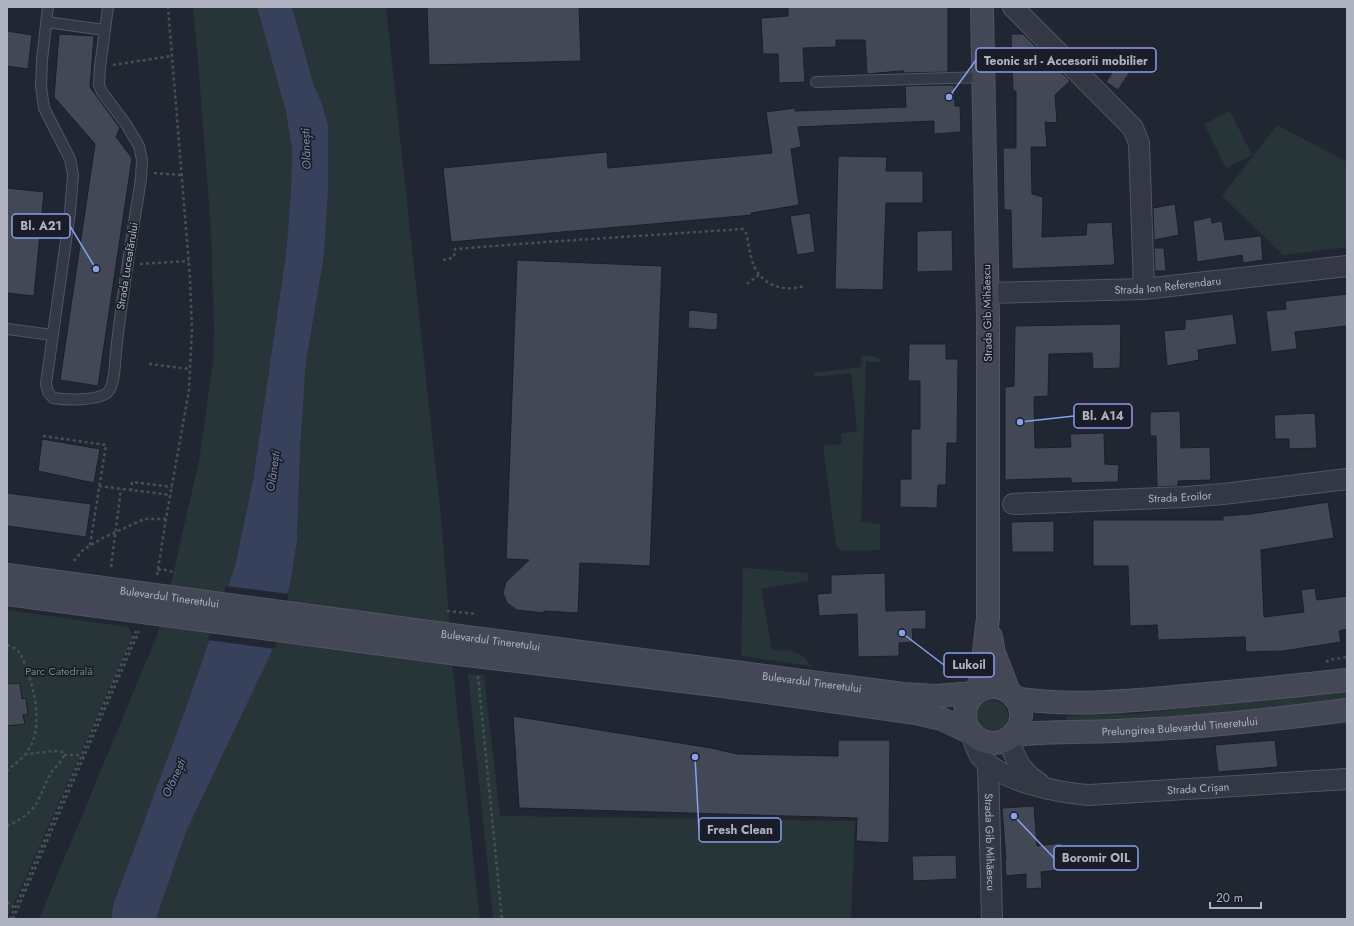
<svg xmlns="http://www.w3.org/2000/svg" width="1354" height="926" viewBox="0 0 1354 926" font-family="Jost,sans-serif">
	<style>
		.green { fill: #273538 }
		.water { fill: #38415b }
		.pier { fill: #212633 }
		.building { fill: #434857; stroke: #1c1f2a }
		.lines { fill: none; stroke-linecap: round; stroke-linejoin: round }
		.service-casing { stroke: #525562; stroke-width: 12 }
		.minor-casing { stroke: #525562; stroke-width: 22 }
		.secondary-casing { stroke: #525562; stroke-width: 24 }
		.path { stroke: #445156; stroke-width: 2.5; stroke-dasharray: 3 3; stroke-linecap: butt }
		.service { stroke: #343844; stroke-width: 10 }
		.minor { stroke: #343844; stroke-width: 20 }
		.secondary { stroke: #434756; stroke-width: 22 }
		.labels { text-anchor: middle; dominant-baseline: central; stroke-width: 3.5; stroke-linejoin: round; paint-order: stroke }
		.street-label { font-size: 11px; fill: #aeb2c1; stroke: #1a1d28 }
		.park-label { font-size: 11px; fill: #698e77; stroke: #1a1d28 }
		.water-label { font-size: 12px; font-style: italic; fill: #7a86a6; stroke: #1a1d28 }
		.leader { fill: none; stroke: #89a0ea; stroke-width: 1.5 }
		.callout-dot { fill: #89a0ea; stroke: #1a1d28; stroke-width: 1.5 }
		.callout { fill: #1a1d28; stroke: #89a0ea; stroke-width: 1.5 }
		.callout-label { font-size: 12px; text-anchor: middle; font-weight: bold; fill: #aeb2c1 }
	</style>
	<rect width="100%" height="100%" fill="#212633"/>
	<path class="green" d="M 193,7 L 257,7 L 286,112 L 292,150 L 291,192 L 286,254 L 253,480 L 235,566 L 183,716 L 113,905 L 111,919 L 39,919 L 158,633 L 172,579 L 199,461 L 213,362 L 214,330 L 211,230 L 198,62 Z
		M 292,7 L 386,7 L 442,527 L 453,672 L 480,919 L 156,919 L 186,832 L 273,649 L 291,580 L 297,540 L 300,449 L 306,362 L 324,256 L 328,189 L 328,125 L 322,103 L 314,86 Z
		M 1230,111 L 1252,155 L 1226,168 L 1204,124 Z
		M 1277,125 L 1347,162 L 1347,247 L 1283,255 L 1222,196 Z
		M 861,356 C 869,356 877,354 881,362 L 866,362 L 861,522 L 880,524 L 880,550 L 842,551 L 836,546 L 823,446 L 842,444 L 841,434 L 857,431 L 851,373 L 814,377 L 813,373 L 861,367 Z
		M 743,568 L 808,573 L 808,581 L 761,589 L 772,650 C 789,651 801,649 811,666 L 741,656 Z
		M 7,610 L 128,627 L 131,631 L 132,638 L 7,919 Z
		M 468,674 L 484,675 L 500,816 L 855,821 L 851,919 L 493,919 Z
		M 1347,691 L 1347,699 L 1133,724 L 1066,724 L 1066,716 L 1132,714 Z
		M976 716a16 16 0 1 1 32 0a16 16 0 1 1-32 0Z"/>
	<path class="water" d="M 257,7 L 292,7 L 314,86 L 322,103 L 328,125 L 328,189 L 324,256 L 306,362 L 300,449 L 297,540 L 291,580 L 273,649 L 186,832 L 156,919 L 111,919 L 113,905 L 183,716 L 235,566 L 253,480 L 286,254 L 291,192 L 292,150 L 286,112 Z"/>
	<path class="pier" d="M 226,586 L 289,594 L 275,649 L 208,640 Z"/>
	<path class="building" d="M 427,7 L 579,7 L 581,61 L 429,65 Z
		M 788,7 L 948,7 L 948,72 L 904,73 L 904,71 L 901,71 L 867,74 L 865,40 L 836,40 L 836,47 L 803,48 L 805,82 L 779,83 L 778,54 L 763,54 L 761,18 L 788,16 Z
		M 7,31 L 32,35 L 28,69 L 7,66 Z
		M 59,34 L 94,36 L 90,87 L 120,128 L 116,137 L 132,158 L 98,386 L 60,380 L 95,144 L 54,97 Z
		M 1011,34 L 1023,34 L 1070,81 L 1055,95 L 1057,123 L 1045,122 L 1047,147 L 1031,147 L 1032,194 L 1043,197 L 1042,237 L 1086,235 L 1087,223 L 1112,222 L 1115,265 L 1012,269 L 1011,210 L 1004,210 L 1003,148 L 1016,148 L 1016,91 L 1013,91 Z
		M 1121,59 L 1133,67 L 1118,90 L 1106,82 Z
		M 948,85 L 954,85 L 955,106 L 960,106 L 961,132 L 934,134 L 934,121 L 798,127 L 801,147 L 791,149 L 799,205 L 751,213 L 752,215 L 451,242 L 443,168 L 607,152 L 608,168 L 772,153 L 766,112 L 795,108 L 795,111 L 906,107 L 905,86 Z
		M 838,156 L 887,157 L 886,171 L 923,171 L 923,203 L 886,203 L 883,290 L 835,289 Z
		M 7,188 L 44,192 L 34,296 L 7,293 Z
		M 1175,204 L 1179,235 L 1154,240 L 1153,208 Z
		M 810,213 L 815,252 L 797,255 L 790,216 Z
		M 1211,217 L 1212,223 L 1222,221 L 1225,240 L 1261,236 L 1263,260 L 1243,263 L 1242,255 L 1197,262 L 1193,221 Z
		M 952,230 L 953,271 L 917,272 L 917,231 Z
		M 1154,248 L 1164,248 L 1166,271 L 1155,271 Z
		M 517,260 L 662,266 L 650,566 L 580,563 L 578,613 L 544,611 L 544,613 L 517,610 L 507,603 L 503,593 L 506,582 L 529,560 L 506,559 Z
		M 1347,294 L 1347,326 L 1295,332 L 1297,349 L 1271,352 L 1266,311 L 1286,309 L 1285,301 Z
		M 689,310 L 718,313 L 717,330 L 688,328 Z
		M 1233,314 L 1237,344 L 1198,350 L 1199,360 L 1167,366 L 1164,331 L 1185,329 L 1185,320 Z
		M 1121,324 L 1120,368 L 1093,369 L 1092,353 L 1049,354 L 1048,396 L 1034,397 L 1035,448 L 1071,447 L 1070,434 L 1104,433 L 1105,464 L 1119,465 L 1118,482 L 1071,483 L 1071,478 L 1005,480 L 1005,387 L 1014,386 L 1015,326 Z
		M 909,344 L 946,344 L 946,359 L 958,359 L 957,443 L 947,443 L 946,485 L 938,485 L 937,508 L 900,507 L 900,479 L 911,479 L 911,429 L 920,429 L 920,381 L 908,381 Z
		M 1180,411 L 1181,448 L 1210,447 L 1211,480 L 1178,481 L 1178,486 L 1157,487 L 1156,436 L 1150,436 L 1150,412 Z
		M 1315,413 L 1317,448 L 1289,449 L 1289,439 L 1275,439 L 1274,415 Z
		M 42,439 L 100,449 L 94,483 L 38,471 Z
		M 7,493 L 91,504 L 86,537 L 7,526 Z
		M 1328,502 L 1334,538 L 1261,550 L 1264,617 L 1304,612 L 1301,590 L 1315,588 L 1317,600 L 1347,596 L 1347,629 L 1339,631 L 1341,642 L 1283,651 L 1246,652 L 1245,637 L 1158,640 L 1157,625 L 1130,626 L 1128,566 L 1093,566 L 1093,520 L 1223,520 L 1223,516 L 1251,514 Z
		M 1054,521 L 1054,552 L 1012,552 L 1011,522 Z
		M 885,573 L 886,611 L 926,610 L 926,629 L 912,629 L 913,642 L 899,643 L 899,656 L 858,657 L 857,614 L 819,616 L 817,594 L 831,593 L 831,575 Z
		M 20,683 L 22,699 L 26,698 L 28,715 L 23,715 L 25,724 L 7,726 L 7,684 Z
		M 513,716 L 711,748 L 737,754 L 838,756 L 838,740 L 890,740 L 889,843 L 856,841 L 857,818 L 519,808 Z
		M 1275,740 L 1278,767 L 1218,772 L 1215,745 Z
		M 1034,806 L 1037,846 L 1061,843 L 1078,868 L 1041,872 L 1042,888 L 1026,889 L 1026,874 L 1006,876 L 1005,860 L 1006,860 L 1002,808 Z
		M 956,855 L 957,879 L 913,881 L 912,856 Z"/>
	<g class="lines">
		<defs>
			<path id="service" d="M 48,7 L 42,60 L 41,86 L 44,108 L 70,159 L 73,175 L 70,212 L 46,384 L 48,392 L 53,398 C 66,400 96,401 107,393 C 115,386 115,362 116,352 C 122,294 132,236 141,179 L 142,160 L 139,146 L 126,124 L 102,92 L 99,85 L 100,67 L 108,7
				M 47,22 L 104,30
				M 816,82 L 984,77
				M 7,329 L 53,335"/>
			<g id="minor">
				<path d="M 1013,7 L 1133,128 L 1139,143 L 1144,289"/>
				<path id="s1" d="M 987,293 L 1144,289 L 1347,266"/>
				<path id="s2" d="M 1013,504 L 1186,497 L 1223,494 L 1347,479"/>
				<path id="s3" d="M 972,734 C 974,742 976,750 981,757 C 1000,781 1059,793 1089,795 L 1347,779"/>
				<path d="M 1009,738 C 1014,758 1021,772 1039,783"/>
				<path id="s4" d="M 988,764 L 992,919"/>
			</g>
			<g id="secondary">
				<path id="s5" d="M 7,575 L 459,636 L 903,694 L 935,696 L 975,693"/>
				<path d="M 7,594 L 458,654 L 723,686 L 916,713 L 942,719 L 971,733"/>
				<path d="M 991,637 L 994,653 L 1009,692"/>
				<circle cx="993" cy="715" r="28"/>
				<path d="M 978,691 L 983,660 L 988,618 L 988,319 L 982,7"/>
				<path d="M 1015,698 C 1071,707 1128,701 1184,696 C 1239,691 1293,686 1347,680"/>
				<path id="s6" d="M 1013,735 C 1054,730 1096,733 1137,730 C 1207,727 1278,719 1347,710"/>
			</g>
		</defs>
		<use href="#service" class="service-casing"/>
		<use href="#minor" class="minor-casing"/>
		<use href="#secondary" class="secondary-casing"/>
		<path class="path" d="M 113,65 L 171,56
			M 154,173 L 181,175
			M 443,260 L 452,258 L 454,257 L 455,249 L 546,242 L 743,229 L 746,233 C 749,243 750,257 754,266 C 763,286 784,292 804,286
			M 140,264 L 189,261
			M 747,284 L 760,274
			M 149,364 L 190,369
			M 43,436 L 106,445 L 90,545
			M 99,486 L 171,495
			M 131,491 L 132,482 L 172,487
			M 74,561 L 84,549 L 103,538 L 144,519 L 166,519
			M 111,567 L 121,489
			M 158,570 L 162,569 L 176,573
			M 157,575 L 166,519 L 189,390 L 192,329 L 190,278 L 168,7
			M 447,611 L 476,614
			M 7,645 L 16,649 L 20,653 C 32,678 45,723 29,749 C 24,758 14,764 7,771
			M 1326,662 L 1329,660 L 1347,657
			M 478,676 L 502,919
			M 64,755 L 77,755 L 83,757
			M 7,826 C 17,822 31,813 36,804 C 42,794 45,783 51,773 C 55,767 62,762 64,755 L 62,752 L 54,751 L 26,754
			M 7,902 L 15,908
			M 10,919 L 136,631
			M 13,919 L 139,631"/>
		<use href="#service" class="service"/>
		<use href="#minor" class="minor"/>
		<use href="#secondary" class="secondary"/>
	</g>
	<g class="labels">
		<g class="street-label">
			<text transform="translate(127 266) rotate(-81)">Strada Luceafărului</text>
			<text stroke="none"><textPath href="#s1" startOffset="181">Strada Ion Referendaru</textPath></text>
			<text transform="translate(987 313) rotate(-91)">Strada Gib Mihăescu</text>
			<text stroke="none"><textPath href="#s2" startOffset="167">Strada Eroilor</textPath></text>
			<text stroke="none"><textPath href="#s5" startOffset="164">Bulevardul Tineretului</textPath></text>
			<text stroke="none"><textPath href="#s5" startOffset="488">Bulevardul Tineretului</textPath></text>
			<text stroke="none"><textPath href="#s5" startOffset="812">Bulevardul Tineretului</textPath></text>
			<text stroke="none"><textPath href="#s6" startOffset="167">Prelungirea Bulevardul Tineretului</textPath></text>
			<text stroke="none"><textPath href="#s3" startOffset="251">Strada Crișan</textPath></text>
			<text stroke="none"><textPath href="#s4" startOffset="78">Strada Gib Mihăescu</textPath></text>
		</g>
		<g class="park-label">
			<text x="59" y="671">Parc Catedrală</text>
		</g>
		<g class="water-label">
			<text transform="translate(306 149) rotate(-92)">Olănești</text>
			<text transform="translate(273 471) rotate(-82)">Olănești</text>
			<text transform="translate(174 778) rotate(-65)">Olănești</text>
		</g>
	</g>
	<path class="leader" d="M949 97L976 60M96 269L70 226M1020 422L1074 416M902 633L944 665M695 757L699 830M1014 816L1054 858"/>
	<g class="callout-dot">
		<circle cx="949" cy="97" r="4"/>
		<circle cx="96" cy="269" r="4"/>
		<circle cx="1020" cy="422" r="4"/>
		<circle cx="902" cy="633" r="4"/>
		<circle cx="695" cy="757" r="4"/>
		<circle cx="1014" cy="816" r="4"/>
	</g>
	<g class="callout">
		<rect x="976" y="48" width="180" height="24" rx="4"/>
		<rect x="12" y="214" width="58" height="24" rx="4"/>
		<rect x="1074" y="404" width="58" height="24" rx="4"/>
		<rect x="944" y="653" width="50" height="24" rx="4"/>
		<rect x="699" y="818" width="82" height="24" rx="4"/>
		<rect x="1054" y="846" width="84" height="24" rx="4"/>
	</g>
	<g class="callout-label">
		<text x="1066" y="65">Teonic srl - Accesorii mobilier</text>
		<text x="41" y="230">Bl. A21</text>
		<text x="1103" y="420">Bl. A14</text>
		<text x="969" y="669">Lukoil</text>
		<text x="740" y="834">Fresh Clean</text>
		<text x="1096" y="862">Boromir OIL</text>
	</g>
	<rect width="1354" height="926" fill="none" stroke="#aeb2c1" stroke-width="16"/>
	<path d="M1210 902v6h51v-6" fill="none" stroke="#aeb2c1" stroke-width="2"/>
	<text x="1216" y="902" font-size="12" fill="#aeb2c1" stroke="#1a1d28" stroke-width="3" paint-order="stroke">20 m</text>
</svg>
